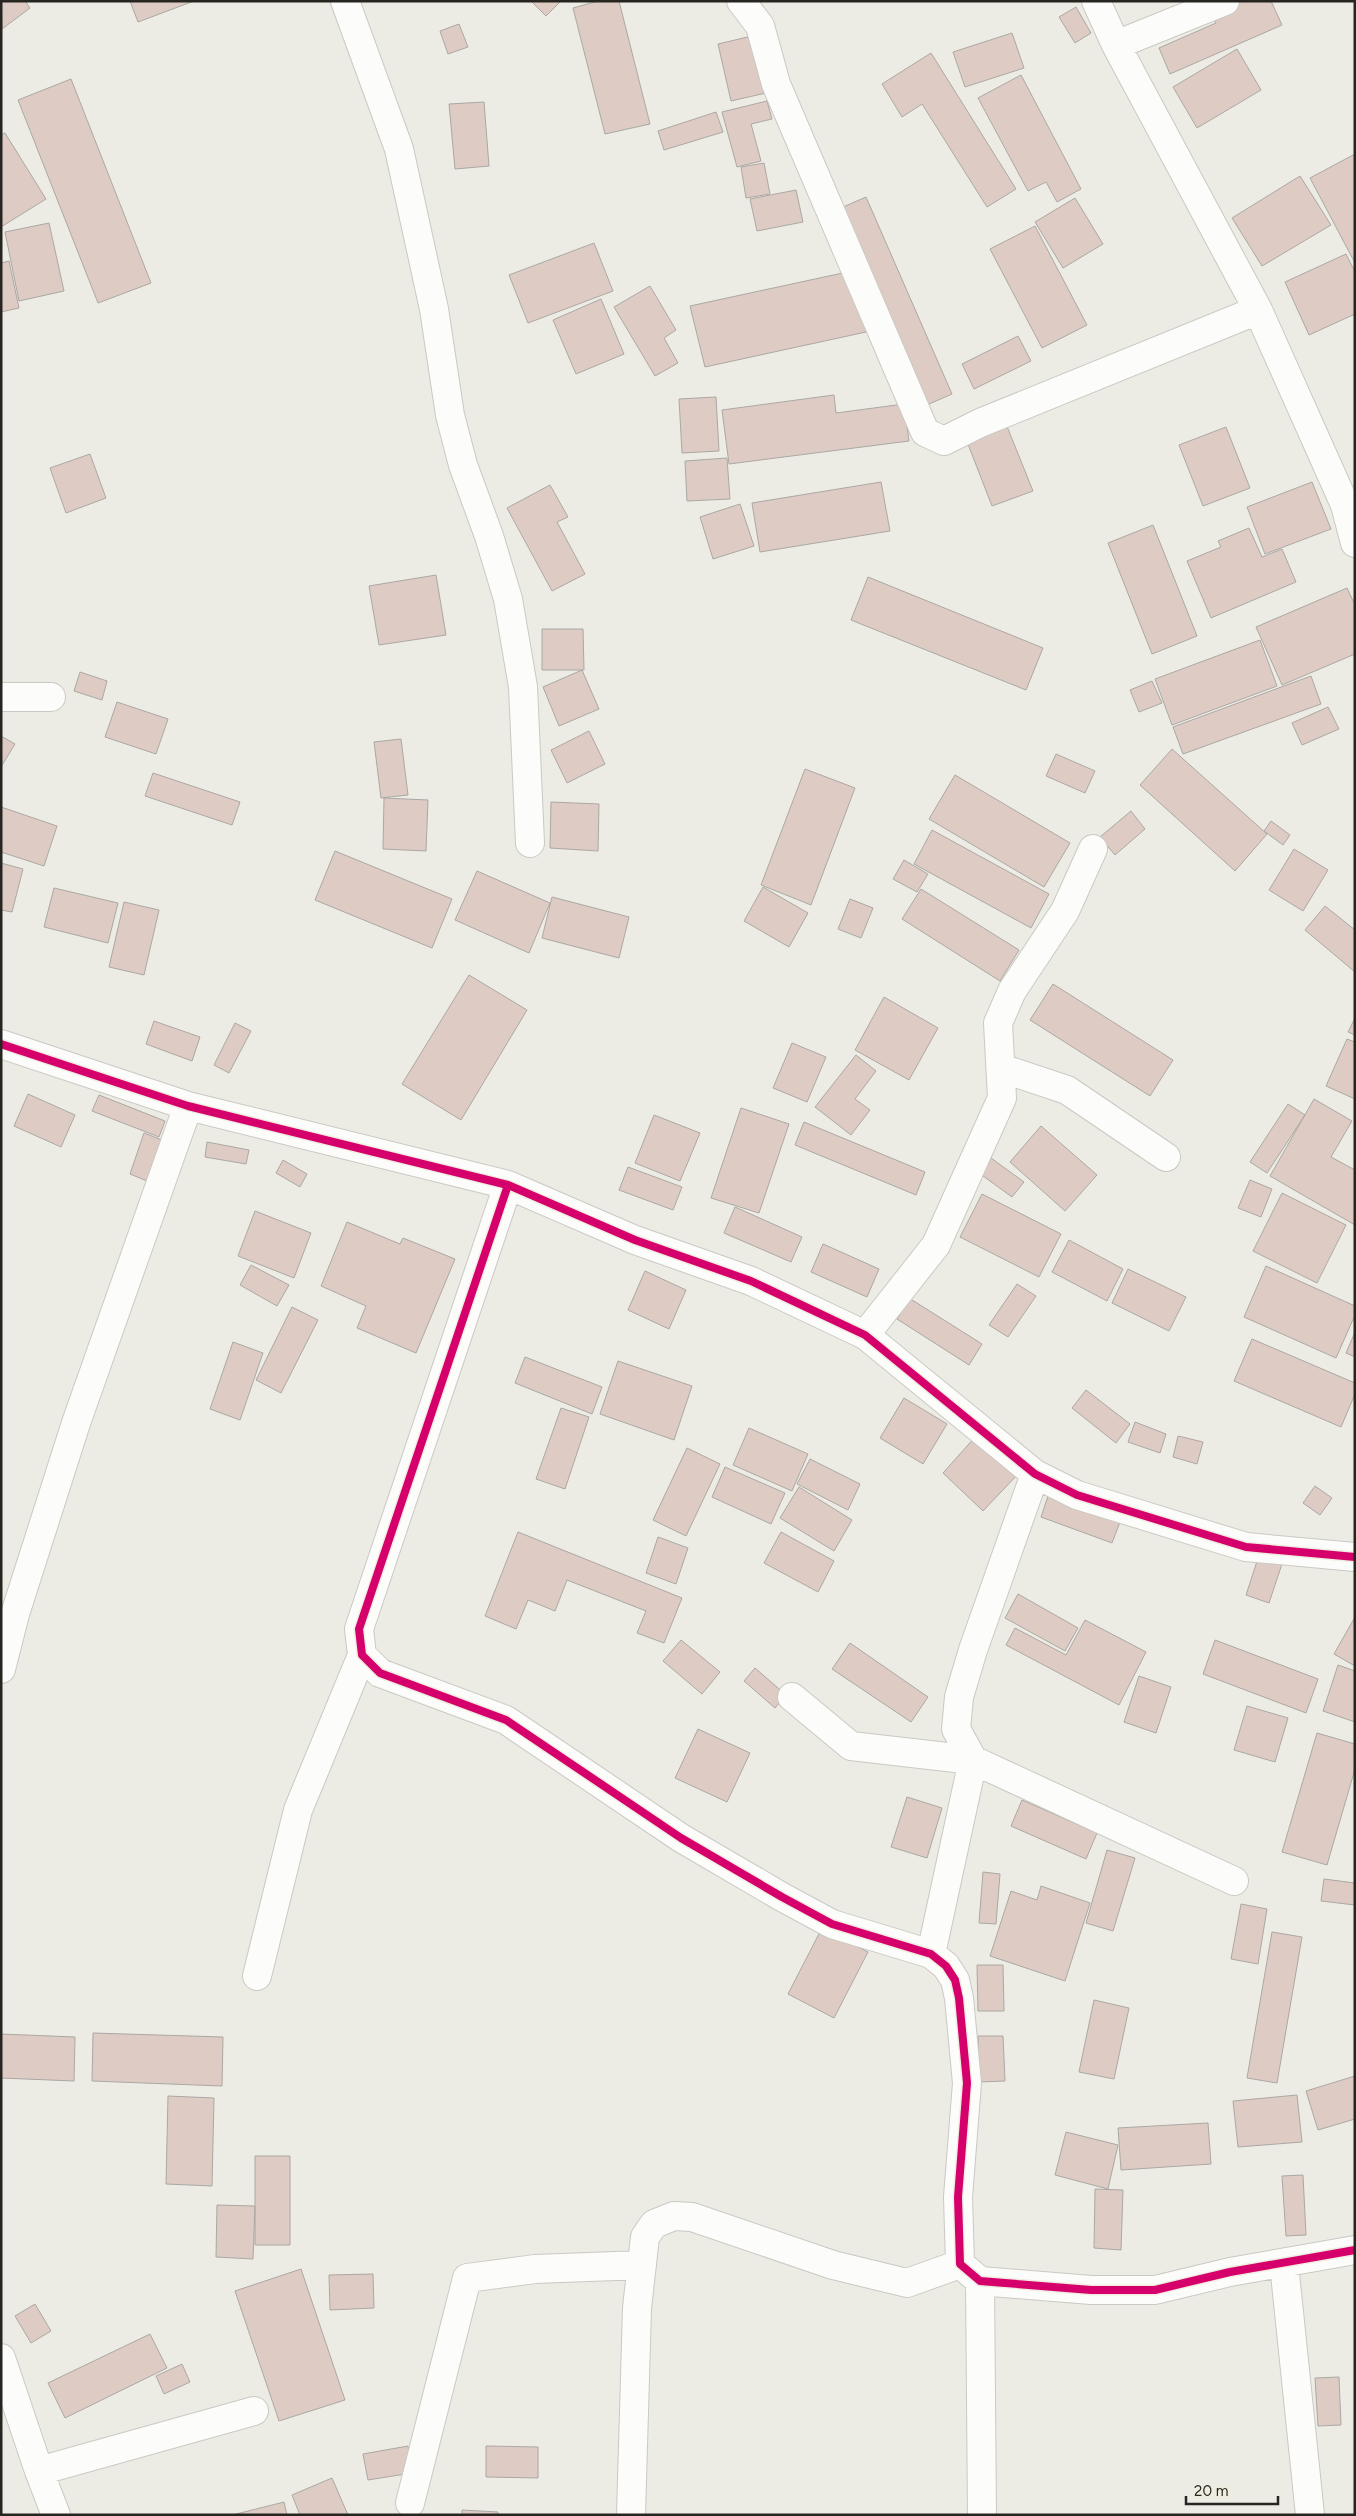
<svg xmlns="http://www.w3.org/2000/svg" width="1356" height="2516" viewBox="0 0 1356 2516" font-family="Figtree,sans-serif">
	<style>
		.building { fill: #decbc4; stroke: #aba8a4 }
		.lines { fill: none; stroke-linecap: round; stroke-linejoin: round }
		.minor-casing { stroke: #cac9c3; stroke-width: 30 }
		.minor { stroke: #fcfcfb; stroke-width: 28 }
		.cycleway-casing { stroke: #f0ede0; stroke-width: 11 }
		.cycleway { stroke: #d6006c; stroke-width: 8 }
	</style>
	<rect width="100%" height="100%" fill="#ecebe4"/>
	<path class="building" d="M 1,1 L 25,1 L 30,8 L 2,29 Z
		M 130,1 L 194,1 L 138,22 Z
		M 531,1 L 561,1 L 546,16 Z
		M 598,1 L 619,1 L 650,124 L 605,134 L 573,8 Z
		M 1243,1 L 1271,1 L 1282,25 L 1170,74 L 1159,48 L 1216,23 L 1212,15 Z
		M 1076,7 L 1091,33 L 1075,43 L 1059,17 Z
		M 459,24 L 468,47 L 448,54 L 440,31 Z
		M 1012,33 L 1024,68 L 965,87 L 953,52 Z
		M 752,36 L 766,93 L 731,101 L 718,44 Z
		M 1237,49 L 1261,90 L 1197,128 L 1173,87 Z
		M 931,53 L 1016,189 L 987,207 L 922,104 L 902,117 L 882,84 Z
		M 1021,75 L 1081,189 L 1057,202 L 1046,182 L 1028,191 L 978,98 Z
		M 71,79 L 151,283 L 98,303 L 18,100 Z
		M 767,101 L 772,119 L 751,124 L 761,161 L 737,167 L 722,112 Z
		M 484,102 L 489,166 L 455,169 L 449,104 Z
		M 716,112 L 723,132 L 664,150 L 658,131 Z
		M 5,133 L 46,199 L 1,227 L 1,135 Z
		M 1355,154 L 1355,263 L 1310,178 Z
		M 764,163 L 770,194 L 746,198 L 741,167 Z
		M 1300,176 L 1331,225 L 1262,266 L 1232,218 Z
		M 796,190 L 803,222 L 757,231 L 750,199 Z
		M 866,197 L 952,394 L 920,408 L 834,211 Z
		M 1075,198 L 1103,244 L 1063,268 L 1035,222 Z
		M 49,223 L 64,291 L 19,301 L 5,232 Z
		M 1035,226 L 1087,325 L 1042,348 L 990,249 Z
		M 594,243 L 613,291 L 528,323 L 509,275 Z
		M 1346,254 L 1355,272 L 1355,314 L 1309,335 L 1285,282 Z
		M 9,261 L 19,308 L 1,312 L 1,263 Z
		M 852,271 L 866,332 L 705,367 L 690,306 Z
		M 650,286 L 676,330 L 664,338 L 678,363 L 655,376 L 614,307 Z
		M 601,299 L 624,354 L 576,374 L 553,320 Z
		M 1018,336 L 1031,361 L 974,389 L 962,364 Z
		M 834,395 L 836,413 L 904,404 L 909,441 L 729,464 L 722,410 Z
		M 716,397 L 719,451 L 682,453 L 679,399 Z
		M 1006,424 L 1033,491 L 992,506 L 966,439 Z
		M 1226,427 L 1250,488 L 1203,506 L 1179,445 Z
		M 90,454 L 106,498 L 66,513 L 50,468 Z
		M 727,458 L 730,499 L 687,501 L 685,461 Z
		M 881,482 L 890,531 L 760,552 L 752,503 Z
		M 1312,482 L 1331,529 L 1265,554 L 1247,507 Z
		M 550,485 L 568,517 L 557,522 L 585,574 L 552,591 L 507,508 Z
		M 740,504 L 754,546 L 713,559 L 700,517 Z
		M 1153,525 L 1197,636 L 1152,654 L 1108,543 Z
		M 1249,528 L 1262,557 L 1282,549 L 1296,582 L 1211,618 L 1187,561 L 1221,547 L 1218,541 Z
		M 436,575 L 446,635 L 379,645 L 369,586 Z
		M 868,577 L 1043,648 L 1026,690 L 851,620 Z
		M 1347,588 L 1355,605 L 1355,654 L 1282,685 L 1256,627 Z
		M 542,629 L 583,629 L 584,670 L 542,670 Z
		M 1260,640 L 1277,686 L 1172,725 L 1155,679 Z
		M 582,670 L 599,709 L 559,726 L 543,687 Z
		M 80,672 L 107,681 L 102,700 L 74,691 Z
		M 1311,676 L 1321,704 L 1183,754 L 1173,727 Z
		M 1152,681 L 1162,703 L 1139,712 L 1130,690 Z
		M 117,702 L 168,719 L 156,754 L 105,737 Z
		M 1328,707 L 1339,729 L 1302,745 L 1292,723 Z
		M 589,731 L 605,764 L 567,783 L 551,750 Z
		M 1,736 L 15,744 L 1,767 Z
		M 401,739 L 408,795 L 381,798 L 374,742 Z
		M 1172,749 L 1267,834 L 1235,871 L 1140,785 Z
		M 1056,754 L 1095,771 L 1085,793 L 1046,776 Z
		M 805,769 L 855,788 L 811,905 L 761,885 Z
		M 153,773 L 240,802 L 232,825 L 145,796 Z
		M 955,775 L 1070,843 L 1044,887 L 929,819 Z
		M 384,798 L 428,800 L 426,851 L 383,849 Z
		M 551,802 L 599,804 L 598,851 L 550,848 Z
		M 1,807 L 57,826 L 44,866 L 1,852 Z
		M 1131,811 L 1145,829 L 1115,855 L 1100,837 Z
		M 1271,821 L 1290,835 L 1283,845 L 1264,831 Z
		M 932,830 L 1049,894 L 1031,928 L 914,864 Z
		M 1294,849 L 1328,870 L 1303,911 L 1269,890 Z
		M 335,851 L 452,899 L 432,948 L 315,900 Z
		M 904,860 L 928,874 L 917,892 L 893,879 Z
		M 1,863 L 23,869 L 12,912 L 1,910 Z
		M 477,871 L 550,903 L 529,953 L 455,920 Z
		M 763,887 L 808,913 L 789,947 L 744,921 Z
		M 54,888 L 118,903 L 108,943 L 44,927 Z
		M 921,889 L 1019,950 L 1000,981 L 902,919 Z
		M 552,897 L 629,917 L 619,958 L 542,938 Z
		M 850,899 L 873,908 L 861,938 L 838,929 Z
		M 124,902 L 159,910 L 144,975 L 109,967 Z
		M 1325,906 L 1355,930 L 1355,972 L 1305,930 Z
		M 469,975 L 527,1010 L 461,1120 L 402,1084 Z
		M 1053,984 L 1173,1060 L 1150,1096 L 1030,1020 Z
		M 884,997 L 938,1028 L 909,1080 L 855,1050 Z
		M 1355,1018 L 1355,1035 L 1348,1032 Z
		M 154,1021 L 200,1037 L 192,1061 L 146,1044 Z
		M 235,1023 L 251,1031 L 229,1073 L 214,1065 Z
		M 1347,1039 L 1355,1042 L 1355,1099 L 1326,1086 Z
		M 792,1043 L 826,1057 L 807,1102 L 773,1088 Z
		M 856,1055 L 876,1071 L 855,1099 L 870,1110 L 851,1135 L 815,1107 Z
		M 28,1094 L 75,1115 L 61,1147 L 14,1126 Z
		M 99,1095 L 165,1121 L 159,1137 L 92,1111 Z
		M 1314,1099 L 1352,1121 L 1331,1157 L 1355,1170 L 1355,1225 L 1270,1176 Z
		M 1288,1104 L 1305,1115 L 1267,1173 L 1250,1162 Z
		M 741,1108 L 789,1124 L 759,1213 L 711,1198 Z
		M 654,1115 L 700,1133 L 680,1181 L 635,1163 Z
		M 804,1122 L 925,1172 L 916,1195 L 795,1145 Z
		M 1041,1126 L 1097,1175 L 1065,1211 L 1010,1162 Z
		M 144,1133 L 162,1140 L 147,1181 L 130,1174 Z
		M 207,1142 L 249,1150 L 246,1164 L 205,1157 Z
		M 991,1158 L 1024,1182 L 1012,1197 L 979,1173 Z
		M 283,1160 L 307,1174 L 300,1187 L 276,1173 Z
		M 628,1167 L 682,1187 L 673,1210 L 619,1190 Z
		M 1250,1180 L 1272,1189 L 1261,1217 L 1238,1208 Z
		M 1282,1193 L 1346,1225 L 1317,1283 L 1253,1251 Z
		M 982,1194 L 1061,1234 L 1039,1277 L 960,1237 Z
		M 735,1207 L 802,1237 L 791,1262 L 724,1233 Z
		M 255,1211 L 311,1233 L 294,1278 L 238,1256 Z
		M 347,1222 L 400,1244 L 403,1238 L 455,1259 L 416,1353 L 357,1328 L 366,1306 L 321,1286 Z
		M 1069,1240 L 1123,1269 L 1107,1301 L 1052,1272 Z
		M 823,1244 L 879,1269 L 867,1297 L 811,1272 Z
		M 251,1265 L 289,1285 L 277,1306 L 240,1285 Z
		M 1266,1266 L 1355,1306 L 1355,1315 L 1336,1358 L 1244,1317 Z
		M 1128,1269 L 1186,1297 L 1169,1331 L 1112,1303 Z
		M 645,1271 L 686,1290 L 669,1329 L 628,1310 Z
		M 1017,1284 L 1036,1296 L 1008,1337 L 989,1325 Z
		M 909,1298 L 982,1344 L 969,1365 L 897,1319 Z
		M 292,1307 L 318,1320 L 281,1393 L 256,1380 Z
		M 1355,1332 L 1355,1357 L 1346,1353 Z
		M 1252,1339 L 1355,1383 L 1355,1394 L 1341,1427 L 1234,1381 Z
		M 233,1342 L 263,1353 L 240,1420 L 210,1409 Z
		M 525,1357 L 602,1387 L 592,1414 L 515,1383 Z
		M 618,1361 L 692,1386 L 674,1440 L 600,1414 Z
		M 1086,1390 L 1130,1424 L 1116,1443 L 1072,1408 Z
		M 904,1398 L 947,1424 L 923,1464 L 880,1438 Z
		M 561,1408 L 589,1417 L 565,1489 L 536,1479 Z
		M 1135,1422 L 1166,1434 L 1160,1453 L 1128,1442 Z
		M 749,1428 L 808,1454 L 792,1491 L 733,1465 Z
		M 976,1436 L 1018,1474 L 983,1511 L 943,1473 Z
		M 1178,1436 L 1203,1442 L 1197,1464 L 1173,1457 Z
		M 687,1448 L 720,1464 L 686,1536 L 653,1520 Z
		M 810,1459 L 860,1484 L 848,1510 L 797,1484 Z
		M 725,1467 L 785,1493 L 771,1524 L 712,1497 Z
		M 1315,1486 L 1332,1498 L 1320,1515 L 1303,1503 Z
		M 799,1487 L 852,1520 L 834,1551 L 780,1518 Z
		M 1048,1496 L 1120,1522 L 1112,1543 L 1041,1517 Z
		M 518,1532 L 682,1598 L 664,1643 L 637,1633 L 646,1611 L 567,1580 L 555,1611 L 528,1600 L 516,1629 L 485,1616 Z
		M 781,1532 L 834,1561 L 818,1592 L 764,1563 Z
		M 658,1537 L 688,1548 L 676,1584 L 646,1573 Z
		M 1260,1552 L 1283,1561 L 1269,1603 L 1246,1595 Z
		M 1018,1594 L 1078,1628 L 1065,1651 L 1005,1618 Z
		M 1355,1617 L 1355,1666 L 1334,1654 Z
		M 1085,1620 L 1146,1652 L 1119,1705 L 1006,1645 L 1015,1628 L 1066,1655 Z
		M 681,1640 L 720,1672 L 702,1694 L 663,1661 Z
		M 1215,1640 L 1318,1679 L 1306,1713 L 1203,1674 Z
		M 850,1643 L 928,1697 L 911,1722 L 832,1669 Z
		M 1338,1665 L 1355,1671 L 1355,1722 L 1323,1711 Z
		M 755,1668 L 786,1695 L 775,1708 L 744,1681 Z
		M 1139,1676 L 1171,1687 L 1156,1733 L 1124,1722 Z
		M 1247,1706 L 1288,1718 L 1275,1762 L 1234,1750 Z
		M 698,1729 L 750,1753 L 727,1802 L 675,1778 Z
		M 1317,1733 L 1355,1744 L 1355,1769 L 1327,1865 L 1282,1852 Z
		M 907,1797 L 942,1808 L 927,1858 L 891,1847 Z
		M 1022,1800 L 1097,1833 L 1086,1859 L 1011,1826 Z
		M 1107,1850 L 1135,1858 L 1113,1931 L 1086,1923 Z
		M 983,1872 L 1000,1874 L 996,1924 L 979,1923 Z
		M 1324,1879 L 1355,1883 L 1355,1905 L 1321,1901 Z
		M 1041,1886 L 1090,1903 L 1065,1981 L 990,1956 L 1011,1891 L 1037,1900 Z
		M 1241,1904 L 1267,1909 L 1258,1964 L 1231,1959 Z
		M 822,1928 L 868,1952 L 834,2018 L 788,1994 Z
		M 1272,1932 L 1302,1937 L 1277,2083 L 1247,2078 Z
		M 977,1965 L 1003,1965 L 1004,2011 L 978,2011 Z
		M 1094,2000 L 1129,2008 L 1114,2079 L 1079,2072 Z
		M 93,2033 L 223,2037 L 222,2086 L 92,2081 Z
		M 1,2034 L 75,2037 L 74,2081 L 1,2078 Z
		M 978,2036 L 1003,2036 L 1005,2081 L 979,2082 Z
		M 1355,2076 L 1355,2119 L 1318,2130 L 1306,2091 Z
		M 1297,2095 L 1302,2142 L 1238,2147 L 1233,2101 Z
		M 168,2096 L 214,2098 L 212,2186 L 166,2184 Z
		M 1208,2123 L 1211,2164 L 1121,2170 L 1118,2128 Z
		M 1066,2132 L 1118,2145 L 1108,2189 L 1055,2175 Z
		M 255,2156 L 290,2156 L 290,2245 L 255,2245 Z
		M 1303,2175 L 1306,2235 L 1286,2236 L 1282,2176 Z
		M 1095,2189 L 1123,2190 L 1121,2250 L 1094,2248 Z
		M 217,2205 L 255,2206 L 253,2259 L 216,2257 Z
		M 301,2269 L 345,2400 L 279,2421 L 235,2291 Z
		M 373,2274 L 374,2308 L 330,2310 L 329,2275 Z
		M 35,2304 L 51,2331 L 31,2343 L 15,2316 Z
		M 150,2334 L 167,2368 L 65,2418 L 48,2383 Z
		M 182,2364 L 190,2382 L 164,2394 L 156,2376 Z
		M 1339,2377 L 1341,2425 L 1318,2426 L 1315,2378 Z
		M 408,2446 L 412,2473 L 368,2480 L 363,2454 Z
		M 486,2446 L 538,2447 L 538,2478 L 486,2477 Z
		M 332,2478 L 348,2515 L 300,2515 L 292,2495 Z
		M 284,2502 L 287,2515 L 232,2515 Z
		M 462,2510 L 498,2512 L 498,2515 L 462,2515 Z"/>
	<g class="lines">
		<defs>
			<path id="minor" d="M 345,1 L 399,149 L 434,309 L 450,415 L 463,465 L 489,536 L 508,599 L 523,687 L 530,843
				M 741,1 L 760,26 L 776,84 L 925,432 L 944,441 L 980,423 L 1258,310
				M 1096,1 L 1116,45 L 1258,310 L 1345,505 L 1355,543
				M 1116,45 L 1225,1
				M 1,697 L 51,697
				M 1,1044 L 188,1106 L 508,1185 L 635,1240 L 751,1281 L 865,1335 L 1035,1474 L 1077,1495 L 1246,1547 L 1355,1557
				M 1001,1068 L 1067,1090 L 1166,1157
				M 508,1185 L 359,1629 L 362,1655 L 380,1673 L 506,1720 L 681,1838 L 782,1897 L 832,1924 L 931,1954 L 946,1966 L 955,1980 L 959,1998 L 967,2083 L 958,2197 L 960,2264 L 980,2281 L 1091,2290 L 1155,2290 L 1230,2272 L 1355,2250
				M 865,1335 L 936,1245 L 1002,1098 L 998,1023 L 1012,991 L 1065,911 L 1093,849
				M 1,1669 L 15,1614 L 76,1423 L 188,1106
				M 792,1697 L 851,1746 L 973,1760 L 1234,1881
				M 931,1954 L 973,1760 L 956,1729 L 959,1697 L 973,1650 L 1035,1474
				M 257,1976 L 298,1810 L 362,1655
				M 1284,2264 L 1310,2515
				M 980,2281 L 982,2515
				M 1,2358 L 39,2471 L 56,2515
				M 39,2471 L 254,2411
				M 410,2503 L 467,2278 L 535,2269 L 642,2265
				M 631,2515 L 637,2308 L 645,2237 L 654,2224 L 674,2216 L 692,2217 L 833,2265 L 907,2283 L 960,2264"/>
		</defs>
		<use href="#minor" class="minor-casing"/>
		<use href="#minor" class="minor"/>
		<defs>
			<path id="cycleway" d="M 1,1044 L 188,1106 L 508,1185 L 635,1240 L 751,1281 L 865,1335 L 1035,1474 L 1077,1495 L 1246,1547 L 1355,1557
				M 508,1185 L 359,1629 L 362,1655 L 380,1673 L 506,1720 L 681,1838 L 782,1897 L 832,1924 L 931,1954 L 946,1966 L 955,1980 L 959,1998 L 967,2083 L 958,2197 L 960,2264 L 980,2281 L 1091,2290 L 1155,2290 L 1230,2272 L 1355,2250"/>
		</defs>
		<use href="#cycleway" class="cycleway-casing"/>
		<use href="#cycleway" class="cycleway"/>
	</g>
	<rect width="1356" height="2516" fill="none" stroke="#262520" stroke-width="5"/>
	<path d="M1186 2496v8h92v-8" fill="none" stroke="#262520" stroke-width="2.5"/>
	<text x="1194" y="2496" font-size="15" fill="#262520" stroke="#f0ede0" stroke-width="4" paint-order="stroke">20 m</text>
</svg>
